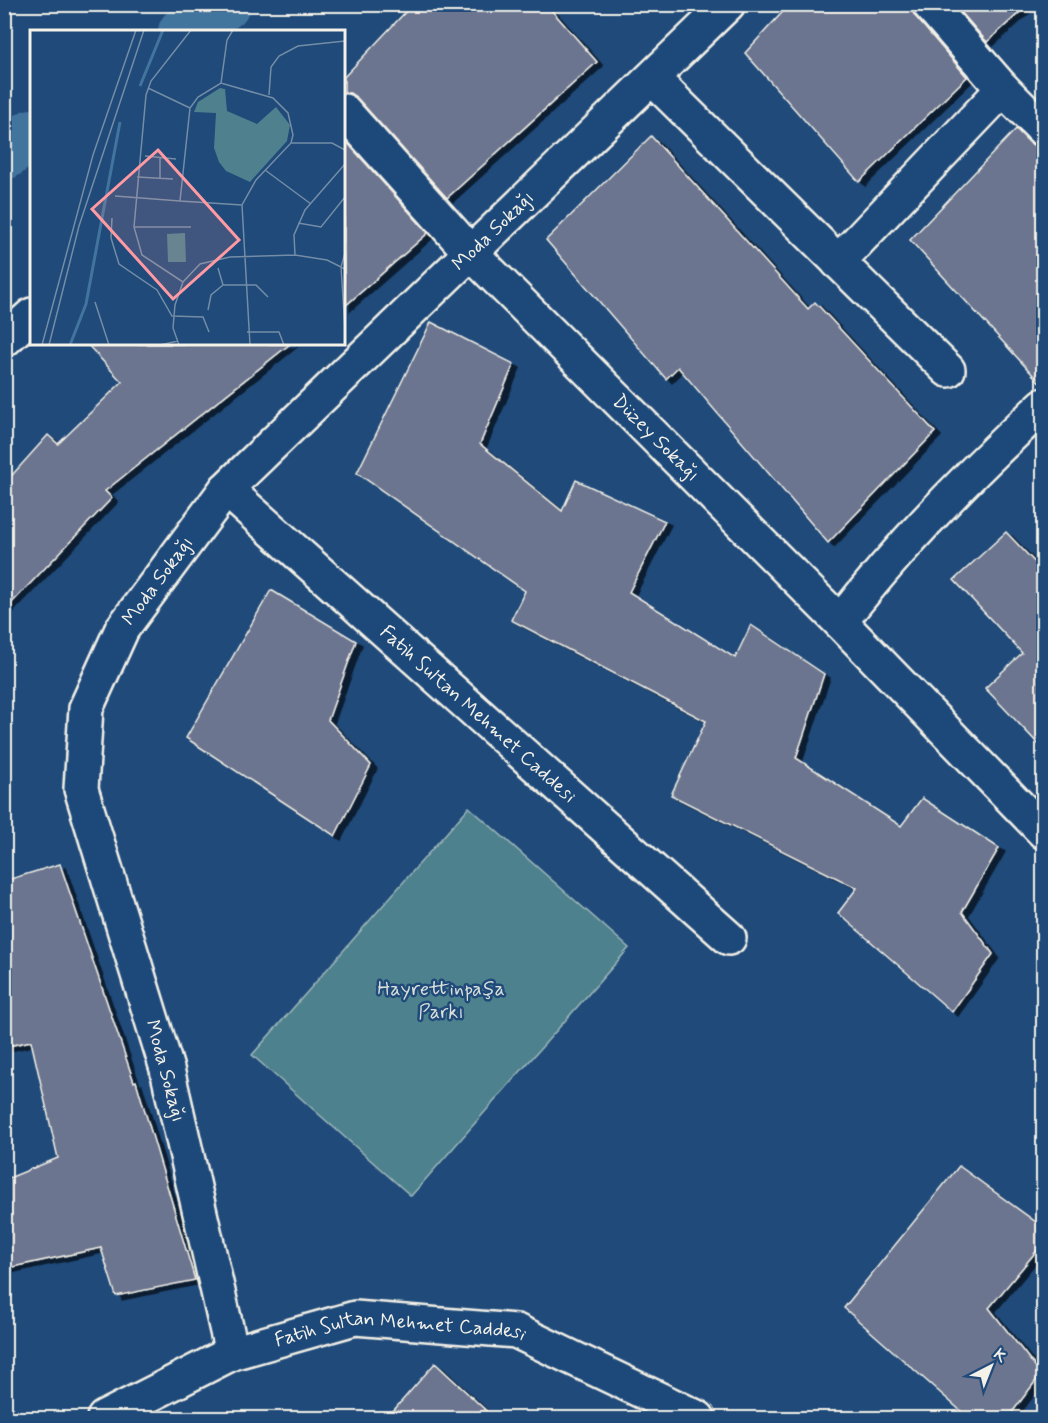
<svg xmlns="http://www.w3.org/2000/svg" width="1048" height="1423" viewBox="0 0 1048 1423" font-family="Mynerve,sans-serif">
	<style>
		.green { fill: #4e818d; stroke: #a1b9ba; stroke-width: 1.5 }
		.lines { fill: none; stroke-linecap: round; stroke-linejoin: round }
		.canal { stroke: #42749e; stroke-width: 52 }
		.building { fill: #6c748f; stroke: #f4f1e8; stroke-width: 1.5; filter: url(#shadow) }
		.minor-casing { stroke: #f4f1e8; stroke-width: 38 }
		.minor { stroke: #1f4a7a; stroke-width: 33 }
		.labels { text-anchor: middle; dominant-baseline: central; stroke-width: 5; stroke-linejoin: round; paint-order: stroke }
		.street-label { font-size: 20px; fill: #f4f1e8; stroke: #1f4a7a }
		.park-label { font-size: 20px; fill: #dbe0da; stroke: #1f4a7a }
		.inset-river { fill: none; stroke: #42749e; stroke-width: 3 }
		.inset-road { fill: none; stroke: #748da6; stroke-width: 1.5 }
		.view { fill: #ff9aa2; fill-opacity: 0.15; stroke: #ff9aa2; stroke-width: 3 }
		.inset-edge { fill: none; stroke: #f4f1e8; stroke-width: 3 }
	</style>
	<defs>
		<filter id="shadow"><feDropShadow dx="6" dy="4" stdDeviation="0" flood-color="#0009"/></filter>
	</defs>
	<rect width="100%" height="100%" fill="#1f4a7a"/>
	<filter id="ink" filterUnits="userSpaceOnUse"><feTurbulence type="fractalNoise" baseFrequency=".0167" numOctaves="2"/><feDisplacementMap in="SourceGraphic" scale="12" xChannelSelector="R" yChannelSelector="G"/><feConvolveMatrix kernelMatrix="1 2 1 2 8 2 1 2 1" color-interpolation-filters="sRGB"/></filter>
	<g filter="url(#ink)">
		<path class="green" d="M 469,807 L 629,948 L 411,1196 L 252,1055 Z"/>
		<g class="lines">
			<path class="canal" d="M 184,32 L 224,4
				M 4,154 L 32,135"/>
		</g>
		<path class="building" d="M 413,4 L 546,4 L 597,62 L 447,198 L 358,99 L 350,93 L 344,93 L 344,77 Z
			M 790,4 L 911,4 L 915,16 L 967,77 L 859,182 L 745,53 Z
			M 954,4 L 1029,4 L 987,42 Z
			M 1016,129 L 1031,144 L 1044,148 L 1044,387 L 910,240 Z
			M 651,136 L 808,309 L 815,302 L 935,432 L 828,543 L 678,367 L 666,379 L 546,240 Z
			M 344,139 L 428,233 L 344,307 Z
			M 431,322 L 514,364 L 480,444 L 562,511 L 576,480 L 665,521 L 629,592 L 735,658 L 751,625 L 824,674 L 796,758 L 901,826 L 922,798 L 999,848 L 962,912 L 993,954 L 952,1012 L 838,913 L 857,888 L 671,795 L 706,721 L 511,620 L 525,591 L 357,473 Z
			M 87,344 L 290,344 L 105,491 L 112,498 L 4,611 L 4,484 L 48,435 L 58,444 L 122,382 Z
			M 1006,532 L 1044,572 L 1044,750 L 985,688 L 1022,653 L 954,580 Z
			M 271,590 L 356,641 L 328,720 L 371,765 L 335,836 L 186,738 Z
			M 60,864 L 134,1082 L 136,1081 L 195,1280 L 116,1296 L 101,1248 L 8,1268 L 4,1245 L 4,1180 L 58,1158 L 31,1041 L 4,1047 L 4,881 Z
			M 959,1166 L 1044,1228 L 1044,1242 L 989,1308 L 1041,1374 L 1007,1419 L 970,1419 L 844,1308 Z
			M 435,1363 L 495,1419 L 386,1419 Z"/>
		<g class="lines">
			<defs>
				<g id="minor">
					<path d="M 929,4 L 1003,89 L 1044,130"/>
					<path d="M 652,78 L 948,370"/>
					<path id="s1" d="M 344,111 L 471,253 L 840,622"/>
					<path d="M 838,262 L 1003,89"/>
					<path d="M 4,340 L 32,315"/>
					<path d="M 1044,405 C 971,472 901,544 840,622 L 1044,832"/>
					<path id="s2" d="M 226,489 L 729,938"/>
					<path id="s3" d="M 232,1353 L 167,1069 L 81,789 L 86,708 L 122,629 L 226,489 L 728,4"/>
					<path id="s4" d="M 104,1418 L 232,1353 L 355,1318 L 516,1331 L 698,1418"/>
				</g>
			</defs>
			<use href="#minor" class="minor-casing"/>
			<use href="#minor" class="minor"/>
		</g>
	</g>
	<g class="labels">
		<g class="street-label">
			<text stroke="none"><textPath href="#s3" startOffset="1298">Moda Sokağı</textPath></text>
			<text stroke="none"><textPath href="#s1" startOffset="452">Düzey Sokağı</textPath></text>
			<text stroke="none"><textPath href="#s3" startOffset="812">Moda Sokağı</textPath></text>
			<text stroke="none"><textPath href="#s2" startOffset="338">Fatih Sultan Mehmet Caddesi</textPath></text>
			<text transform="translate(165 1071) rotate(75)">Moda Sokağı</text>
			<text stroke="none"><textPath href="#s4" startOffset="316">Fatih Sultan Mehmet Caddesi</textPath></text>
		</g>
		<g class="park-label">
			<text x="441" y="989">Hayrettinpaşa<tspan x="441" dy="23">Parkı</tspan></text>
		</g>
	</g>
	<g transform="translate(30 30)">
		<rect width="315" height="315" fill="#1f4a7a"/>
		<path d="M 190,58 L 195,59 L 197,81 L 227,94 L 246,77 L 260,95 L 257,111 L 220,152 L 196,141 L 189,132 L 184,118 L 186,83 L 164,82 L 168,72 ZM 155,203 L 156,232 L 138,232 L 137,204 Z" fill="#4e818d"/>
		<path class="inset-river" d="M 110,56 L 133,0M 40,315 L 56,274 L 90,92"/>
		<path class="inset-road" d="M 191,53 L 197,10 L 203,0M 118,58 L 160,78M 239,65 L 241,37 L 249,26 L 268,16 L 315,11M 261,113 L 302,113 L 315,120M 115,126 L 146,129M 235,140 L 281,174M 107,147 L 143,149M 130,148 L 130,128M 85,166 L 150,171M 212,175 L 150,171 L 160,78 L 168,67 L 191,53 L 243,68 L 258,83 L 263,105 L 261,113 L 226,150 L 212,175 L 220,315M 82,188 L 81,208 L 89,234 L 127,260 L 142,286 L 173,287 L 179,302M 268,193 L 291,197 L 315,167M 104,197 L 161,197M 315,223 L 311,237 L 315,299M 265,225 L 264,205 L 275,180 L 315,134M 188,238 L 193,255 L 226,255 L 238,267M 153,252 L 112,225 L 104,197 L 116,65 L 121,51 L 161,0M 65,272 L 79,315M 178,280 L 181,265 L 193,255M 217,302 L 249,302 L 254,315M 12,315 L 63,125 L 106,0M 19,315 L 49,196 L 114,0M 130,315 L 148,311M 149,315 L 143,298 L 145,275 L 153,252 L 170,234 L 200,227 L 265,225 L 297,230 L 315,239"/>
		<path class="view" d="M 128,120 L 209,210 L 143,269 L 62,179 Z"/>
		<rect width="315" height="315" class="inset-edge"/>
	</g>
	<rect width="1048" height="1423" fill="none" stroke="#1f4a7a" stroke-width="24"/>
	<rect x="12" y="12" width="1024" height="1399" fill="none" stroke="#f4f1e8" stroke-width="2" filter="url(#ink)"/>
	<g transform="translate(991 1366) rotate(42)" stroke="#1f4a7a" stroke-width="4.5" paint-order="stroke">
	<path d="M0-4.5L10 22L0 15L-10 22Z" fill="#f4f1e8"/>
	<text y="-9" font-size="16" font-weight="bold" text-anchor="middle" fill="#f4f1e8">K</text>
	</g>
</svg>
